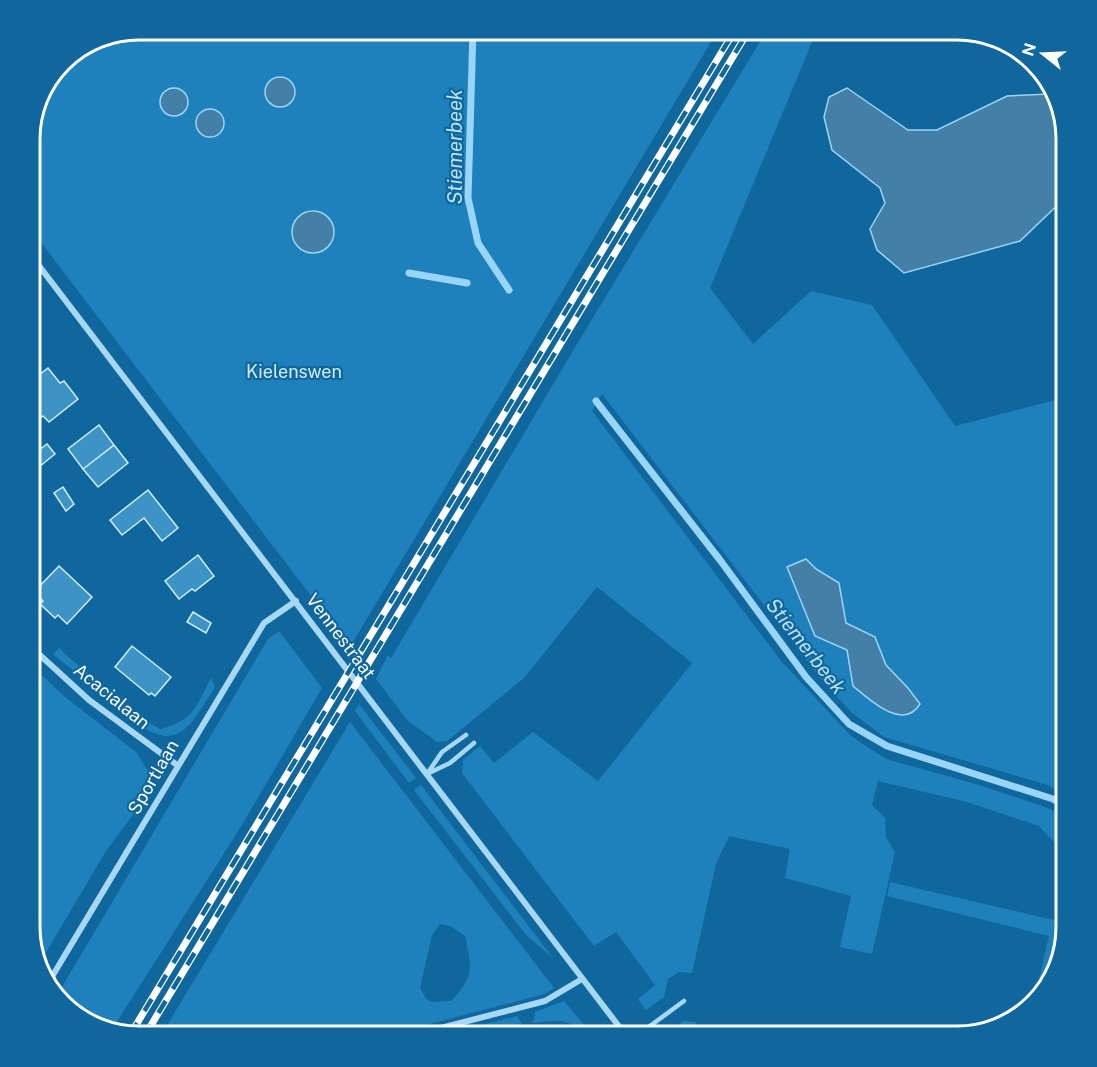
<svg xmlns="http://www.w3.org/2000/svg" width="1097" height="1067" viewBox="0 0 1097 1067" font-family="'Public Sans',sans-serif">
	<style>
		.green { fill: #1f81bb; fill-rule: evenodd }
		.water { fill: #437fa6; stroke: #98d5f8; stroke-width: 1.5 }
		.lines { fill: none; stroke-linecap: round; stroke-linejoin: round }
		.stream { stroke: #98d5f8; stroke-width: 7 }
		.building { fill: #3e93c6; stroke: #cfedfe; stroke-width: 1.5 }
		.lane { stroke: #a6d8f5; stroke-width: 4.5 }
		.street { stroke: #a6d8f5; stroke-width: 6 }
		.rail-casing { stroke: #fff; stroke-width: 7 }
		.rail { stroke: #10679e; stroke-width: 4.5; stroke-dasharray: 14; stroke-linecap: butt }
		.labels { text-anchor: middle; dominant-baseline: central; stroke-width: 4.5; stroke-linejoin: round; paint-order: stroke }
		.park-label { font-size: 18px; fill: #cfedfe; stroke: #10679e }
		.street-label { font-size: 18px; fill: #fff; stroke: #10679e }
		.water-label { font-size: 20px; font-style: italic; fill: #bbe4fb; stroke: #10679e }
		.rim { fill: none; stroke: #fff; stroke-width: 3 }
	</style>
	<rect width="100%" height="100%" fill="#10679e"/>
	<path class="green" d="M 139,30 L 718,30 L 350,647 L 30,228 L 30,132 L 41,91 L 67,57 Z
		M 767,30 L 817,30 L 710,288 L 753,344 L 811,291 L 872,305 L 955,426 L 1067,397 L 1067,797 L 1048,785 L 884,737 L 851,712 L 820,678 L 602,394 L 592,411 L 782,662 L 851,736 L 886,759 L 976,784 L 1048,808 L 1067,819 L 1067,856 L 1039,826 L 967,802 L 878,781 L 872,805 L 885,818 L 886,837 L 895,852 L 872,954 L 840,947 L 851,896 L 785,878 L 790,849 L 729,836 L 716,864 L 692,973 L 679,972 L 668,979 L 664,997 L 646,1010 L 638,999 L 655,985 L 616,932 L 594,946 L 462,773 L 463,760 L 480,746 L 494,763 L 533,732 L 598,781 L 692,663 L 597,587 L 524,678 L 447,741 L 437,742 L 407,720 L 376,679 L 388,655 L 391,658 L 574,349 ZM 806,559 L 816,569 L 839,583 L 846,623 L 875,637 L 886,665 L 908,688 L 920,704 L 887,712 L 853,686 L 847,650 L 815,636 Z
		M 279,631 L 322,688 L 242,825 L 111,1031 L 97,1029 L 57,1000 L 56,997 L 268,639 Z
		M 59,648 L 65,654 L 135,714 L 130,717 L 53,654 Z
		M 30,664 L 65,697 L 136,752 L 147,769 L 150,780 L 147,796 L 106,851 L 42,959 L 30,928 Z
		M 211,678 L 215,687 C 191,723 180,756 134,721 L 139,717 L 160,729 C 194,721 196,706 211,678 Z
		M 359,704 L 416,778 L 409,783 L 355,711 Z
		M 350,722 L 554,988 L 545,994 L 399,1032 L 388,1037 L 160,1037 ZM 440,924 L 450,926 L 465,936 C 472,969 475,975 451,1001 L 432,1002 L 426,999 L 420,988 L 432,935 Z
		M 421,785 L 553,958 L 526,935 L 414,790 Z
		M 890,882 L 1067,923 L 1059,970 L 1033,1005 L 1049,936 L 887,896 Z
		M 564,1001 L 594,1037 L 589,1037 C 569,1018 559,1020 533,1023 L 535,1012 Z
		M 517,1016 L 522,1024 L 475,1037 L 477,1026 Z
		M 683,1021 L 695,1022 L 708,1037 L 664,1037 Z"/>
	<path class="water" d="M265 92a15 15 0 1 1 30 0a15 15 0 1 1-30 0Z
		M160 102a14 14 0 1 1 28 0a14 14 0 1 1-28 0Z
		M 847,88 L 908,130 L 937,130 L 1007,96 L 1050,94 L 1067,139 L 1067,196 L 1020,241 L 904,273 L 877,250 L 870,229 L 885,203 L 880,188 L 832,150 L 824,117 L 829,97 Z
		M196 123a14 14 0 1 1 28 0a14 14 0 1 1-28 0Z
		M292 232a21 21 0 1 1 42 0a21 21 0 1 1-42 0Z
		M 806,559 L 816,569 L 839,583 L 846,623 L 875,637 L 886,665 L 908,688 L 920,704 C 903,732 869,699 853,686 L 847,650 L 815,636 L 787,567 Z"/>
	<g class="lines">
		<path class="stream" d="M 473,30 L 468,198 L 478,243 L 509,290
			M 409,273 L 467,283
			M 596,401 L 720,560 L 806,677 L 849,724 L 887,746 L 1053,799 L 1067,807"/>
	</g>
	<path class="building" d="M 48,368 L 60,383 L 64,381 L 78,399 L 49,422 L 43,416 L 34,423 L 30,418 L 30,382 Z
		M 99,425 L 114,445 L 83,469 L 68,449 Z
		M 47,444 L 55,454 L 34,471 L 30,466 L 30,457 Z
		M 114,445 L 128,463 L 98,487 L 83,469 Z
		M 63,487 L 74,504 L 66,511 L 54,493 Z
		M 148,490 L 178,528 L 162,541 L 144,518 L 122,535 L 110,520 Z
		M 30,532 L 39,541 L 30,549 Z
		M 198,555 L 214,576 L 195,591 L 192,589 L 179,599 L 165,581 Z
		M 59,566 L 92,597 L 67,624 L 58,615 L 55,618 L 40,604 L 43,601 L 34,592 Z
		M 193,612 L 211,623 L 206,633 L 187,622 Z
		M 132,646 L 171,677 L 155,696 L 151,693 L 149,695 L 115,667 Z"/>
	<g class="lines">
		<path class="lane" d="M 427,774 L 450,763 L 474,743
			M 427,774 L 442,752 L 466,735
			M 635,1037 L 684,1001"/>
		<path class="street" d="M 30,254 L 627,1037
			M 30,646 L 89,700 L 177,765
			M 50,980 L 264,623 L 296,601
			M 406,1037 L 545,1001 L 582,979"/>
		<defs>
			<path id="rail" d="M 130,1035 L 735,30
				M 144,1037 L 749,30"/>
		</defs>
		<use href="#rail" class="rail-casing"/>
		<use href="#rail" class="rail"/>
	</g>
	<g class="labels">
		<g class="park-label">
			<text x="294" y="371">Kielenswen</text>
		</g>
		<g class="street-label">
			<text transform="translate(341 636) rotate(53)">Vennestraat</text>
			<text transform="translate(112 696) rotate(39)">Acacialaan</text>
			<text transform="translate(153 777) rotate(-60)">Sportlaan</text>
		</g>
		<g class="water-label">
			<text transform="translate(455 147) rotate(-90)">Stiemerbeek</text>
			<text transform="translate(806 646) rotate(52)">Stiemerbeek</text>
		</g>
	</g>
	<path d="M0 0H1097V1067H0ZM139 40H957A99 99 0 0 1 1056 139V927A99 99 0 0 1 957 1026H139A99 99 0 0 1 40 927V139A99 99 0 0 1 139 40Z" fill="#10679e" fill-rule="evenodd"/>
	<path class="rim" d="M139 40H957A99 99 0 0 1 1056 139V927A99 99 0 0 1 957 1026H139A99 99 0 0 1 40 927V139A99 99 0 0 1 139 40Z"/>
	<g transform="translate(1043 54) rotate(288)" stroke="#10679e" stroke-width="4.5" paint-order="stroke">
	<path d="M0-4.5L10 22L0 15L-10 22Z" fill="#ffffff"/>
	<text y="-9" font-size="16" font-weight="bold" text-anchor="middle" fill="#ffffff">N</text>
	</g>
</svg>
